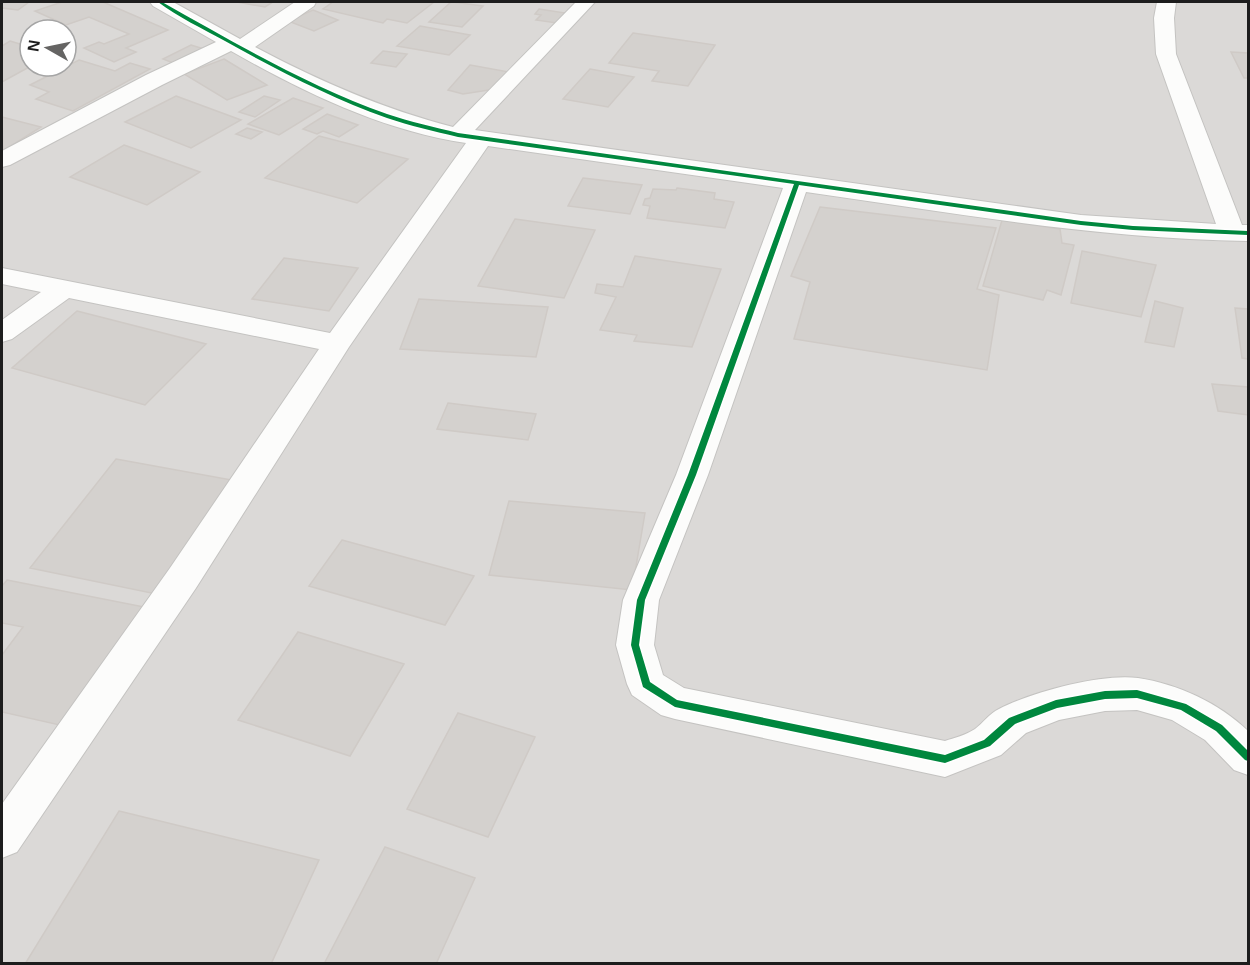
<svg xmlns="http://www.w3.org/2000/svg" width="1250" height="965" viewBox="0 0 1250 965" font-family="Arial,sans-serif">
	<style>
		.residential { fill: #dbd9d7; fill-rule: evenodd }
		.building { fill: #d4d1ce; stroke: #cfcac6; stroke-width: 1.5 }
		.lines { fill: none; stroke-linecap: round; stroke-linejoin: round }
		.minor-casing { stroke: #c4c3c1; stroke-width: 2 }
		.minor { fill: #fcfcfb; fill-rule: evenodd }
		.cycleway-casing { stroke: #fff; stroke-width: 3 }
		.cycleway { fill: #00873e; fill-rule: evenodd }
	</style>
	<rect width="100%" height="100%" fill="#ece9e5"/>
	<path class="residential" d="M 2,2 L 1248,2 L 1248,963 L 2,963 ZM 30,30 L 66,30 L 66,66 L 30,66 Z"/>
	<path class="building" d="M 2,2 L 29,2 L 18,10 L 2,8 Z
		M 62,2 L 103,2 L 168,30 L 126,48 L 136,52 L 114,62 L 84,48 L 99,42 L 104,44 L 129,34 L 89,17 L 66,25 L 35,11 Z
		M 237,2 L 273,2 L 265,7 Z
		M 333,2 L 434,2 L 407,23 L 387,19 L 383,23 L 323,9 Z
		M 451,2 L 453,2 L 483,6 L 462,27 L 429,22 Z
		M 539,9 L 565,13 L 557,23 L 536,20 L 541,15 L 535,14 Z
		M 313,10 L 338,20 L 314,31 L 288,21 Z
		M 420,26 L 470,35 L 449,55 L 397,46 Z
		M 633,33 L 715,45 L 688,86 L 652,81 L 659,71 L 609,63 Z
		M 10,41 L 30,47 L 31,66 L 2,82 L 2,46 Z
		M 191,45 L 207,50 L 178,65 L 163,59 Z
		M 383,51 L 407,54 L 396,67 L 371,63 Z
		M 1231,52 L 1248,53 L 1248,78 L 1244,78 Z
		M 224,59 L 267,85 L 227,100 L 184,74 Z
		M 79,60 L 115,71 L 130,63 L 150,69 L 73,111 L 36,99 L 49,92 L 30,85 Z
		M 470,65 L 509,72 L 495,89 L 463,94 L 448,90 Z
		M 590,69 L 634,77 L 608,107 L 563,99 Z
		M 176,96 L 241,120 L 191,148 L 125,122 Z
		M 264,96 L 280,100 L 255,117 L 239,112 Z
		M 293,98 L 323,108 L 279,135 L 248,124 Z
		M 327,114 L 358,125 L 339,137 L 323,131 L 317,134 L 303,129 Z
		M 2,117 L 41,127 L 3,151 Z
		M 247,128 L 262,132 L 251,139 L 236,134 Z
		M 319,136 L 408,159 L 357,203 L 265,178 Z
		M 124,145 L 200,172 L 147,205 L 70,177 Z
		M 583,178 L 642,185 L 630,214 L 568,206 Z
		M 677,188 L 715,193 L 714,199 L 734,202 L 725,228 L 647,218 L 650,206 L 643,205 L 645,199 L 650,198 L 653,189 L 676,190 Z
		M 820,207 L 996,228 L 977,289 L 999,295 L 987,370 L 794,339 L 810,282 L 791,276 Z
		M 515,219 L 595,230 L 564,298 L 478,286 Z
		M 1002,220 L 1060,229 L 1062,243 L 1074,245 L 1061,295 L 1047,290 L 1043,300 L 983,286 Z
		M 1082,251 L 1156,265 L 1141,317 L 1071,303 Z
		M 635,256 L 721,269 L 692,347 L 634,341 L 637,335 L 600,330 L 616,297 L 595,293 L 597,284 L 623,287 Z
		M 284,258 L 358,268 L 329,311 L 252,299 Z
		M 419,299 L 548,307 L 536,357 L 400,349 Z
		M 1155,301 L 1183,308 L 1174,347 L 1145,342 Z
		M 1235,308 L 1248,309 L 1248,359 L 1242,358 Z
		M 77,311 L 206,344 L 145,405 L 12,368 Z
		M 1212,384 L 1248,387 L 1248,415 L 1218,411 Z
		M 448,403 L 536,414 L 528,440 L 437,429 Z
		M 116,459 L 237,481 L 161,595 L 30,568 Z
		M 509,501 L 645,513 L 632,590 L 489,575 Z
		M 342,540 L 474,576 L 445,625 L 309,586 Z
		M 7,580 L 144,607 L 64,726 L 2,712 L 2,655 L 23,627 L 2,623 L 2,586 Z
		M 298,632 L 404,664 L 350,756 L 238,720 Z
		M 458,713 L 535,737 L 488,837 L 407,809 Z
		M 119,811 L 319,860 L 271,964 L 25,964 Z
		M 385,847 L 475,878 L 436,964 L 324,964 Z"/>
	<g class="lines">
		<defs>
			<path id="minor" d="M 150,2 L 173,2 L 240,39 L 295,2 L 316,2 L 314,6 L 255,47 C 319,81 383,109 453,127 L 576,2 L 595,2 L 475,130 L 1081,215 L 1216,224 L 1156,54 L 1154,18 L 1157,2 L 1176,2 L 1174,18 L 1176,54 L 1242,225 L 1248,225 L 1248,241 C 1100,239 953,213 806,192 L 708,475 L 659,600 L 654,645 L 663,675 L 684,688 L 945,741 C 954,738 966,735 975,729 C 983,723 990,713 999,709 C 1032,692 1102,673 1138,678 C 1178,684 1219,703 1248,731 L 1248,775 L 1234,770 L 1205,740 L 1172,720 L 1137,710 L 1105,711 L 1059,720 L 1026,733 L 1001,755 L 945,777 L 675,719 L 661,715 L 632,695 L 627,684 L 616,645 L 623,600 L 676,475 L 783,188 L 488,146 L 349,347 L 196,588 L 17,852 L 2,858 L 2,804 L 170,568 L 319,349 L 69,298 L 12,339 L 2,342 L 2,320 L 41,292 L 2,284 L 2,268 L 330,333 L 466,143 C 383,131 303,92 231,51 L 162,85 L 10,165 L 2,167 L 2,151 L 146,75 L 216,42 L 153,6 Z"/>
		</defs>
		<use href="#minor" class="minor-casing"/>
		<use href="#minor" class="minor"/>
		<defs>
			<path id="cycleway" d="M 158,2 L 162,2 C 235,43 308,86 387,114 C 410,122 435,127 458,133 L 1081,221 L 1133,226 L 1248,231 L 1248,235 L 1133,230 L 1081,225 L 799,185 L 696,475 L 645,600 L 639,645 L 650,682 L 677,700 L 945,755 L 984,740 L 1009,718 L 1056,700 L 1105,691 L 1137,690 L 1186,704 L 1222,725 L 1248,751 L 1248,761 L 1245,760 L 1216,731 L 1181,710 L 1137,698 L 1105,699 L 1057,708 L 1015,724 L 990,746 L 945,763 L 675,707 L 643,687 L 631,645 L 637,600 L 688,475 L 794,184 L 458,137 C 434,131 410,126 387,118 C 331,98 277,70 225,41 C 203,29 178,17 158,2 Z"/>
		</defs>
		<use href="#cycleway" class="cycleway-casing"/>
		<use href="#cycleway" class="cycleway"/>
	</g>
	<rect width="1250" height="965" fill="none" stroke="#1d1d1d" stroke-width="6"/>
	<g transform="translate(48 48) rotate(279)"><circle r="28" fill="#ffffff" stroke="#a5a5a5" stroke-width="1.5"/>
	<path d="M0-4.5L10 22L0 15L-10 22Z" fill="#656463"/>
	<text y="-9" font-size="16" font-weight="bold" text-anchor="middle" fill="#1d1d1d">N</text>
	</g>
</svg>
